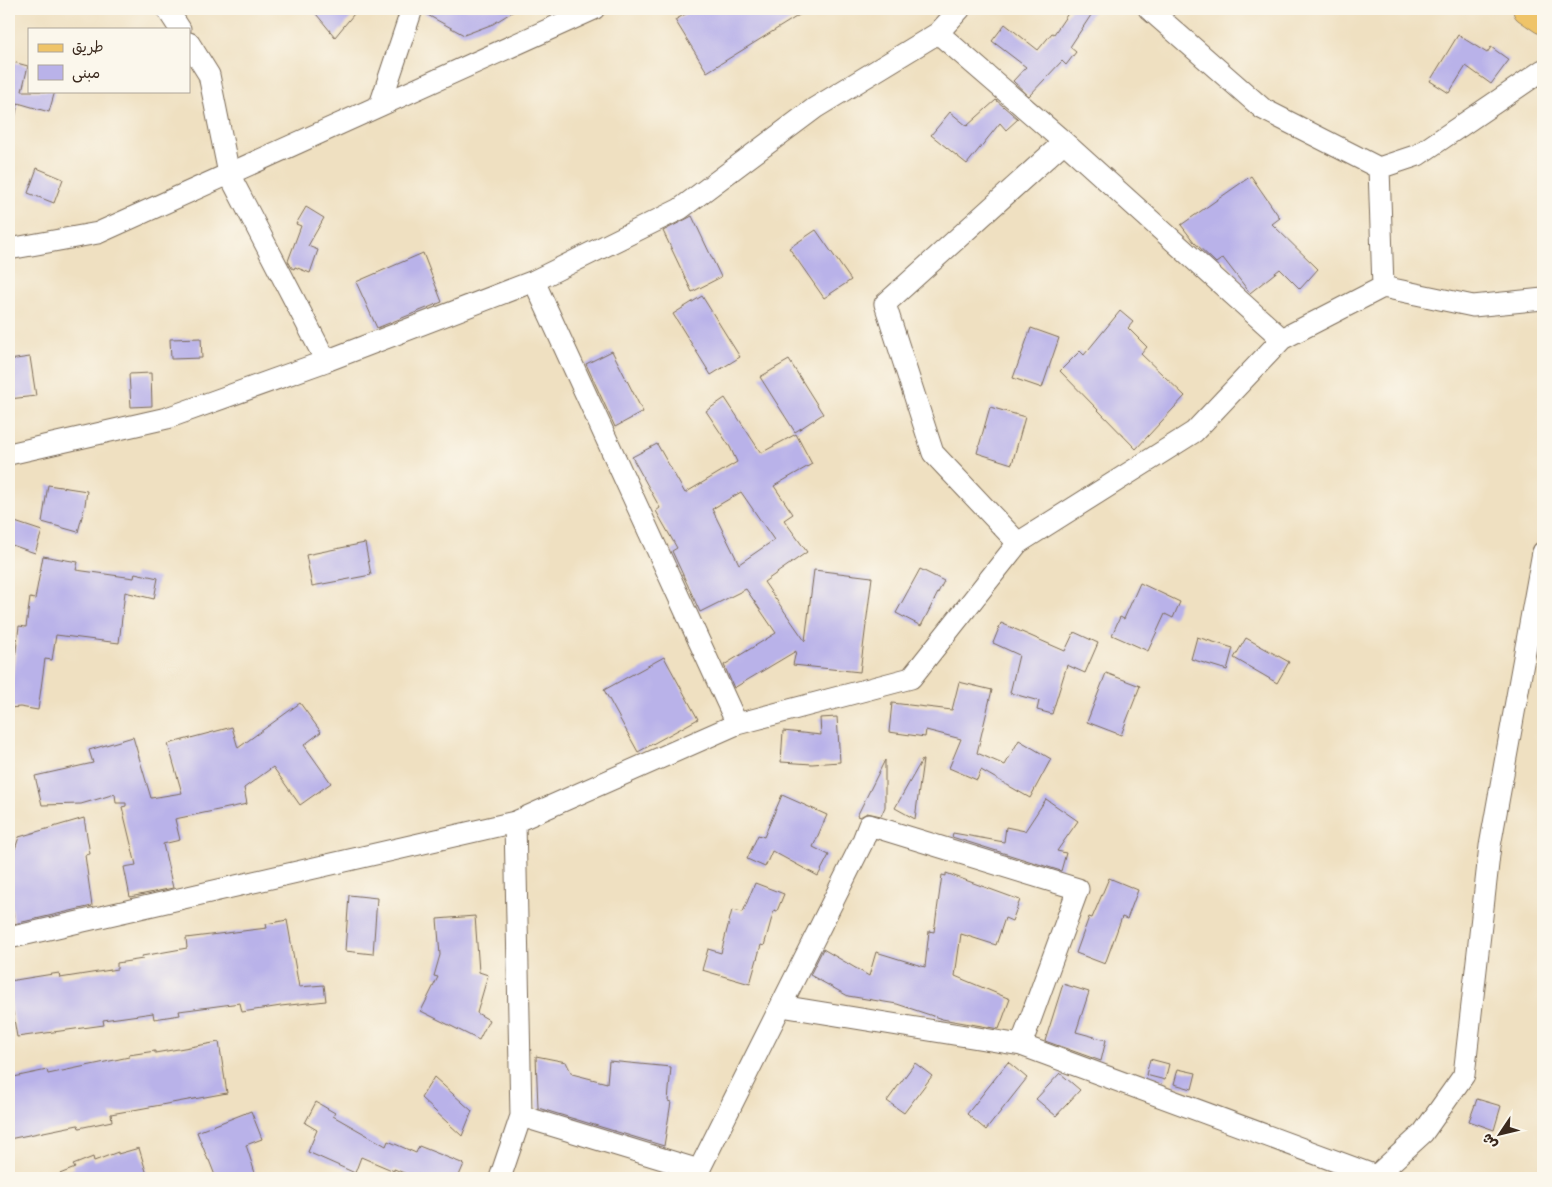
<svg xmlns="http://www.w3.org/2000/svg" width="1552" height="1187" viewBox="0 0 1552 1187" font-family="'Indie Flower','Playpen Sans Arabic',sans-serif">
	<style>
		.building { fill: #b9b2e9; fill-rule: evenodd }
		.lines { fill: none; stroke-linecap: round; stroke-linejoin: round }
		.minor-casing { stroke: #7a6a57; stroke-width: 23 }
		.primary-casing { stroke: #7a6a57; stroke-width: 29 }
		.minor { stroke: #fff; stroke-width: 21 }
		.primary { stroke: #efc469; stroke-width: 28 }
	</style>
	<rect width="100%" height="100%" fill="#fbf7ec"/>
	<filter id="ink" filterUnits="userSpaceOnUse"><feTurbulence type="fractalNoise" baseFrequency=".02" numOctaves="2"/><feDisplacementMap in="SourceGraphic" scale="10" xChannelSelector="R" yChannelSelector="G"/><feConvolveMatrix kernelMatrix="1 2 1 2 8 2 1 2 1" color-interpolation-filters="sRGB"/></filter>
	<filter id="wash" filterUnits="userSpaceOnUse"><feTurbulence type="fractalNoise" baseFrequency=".0096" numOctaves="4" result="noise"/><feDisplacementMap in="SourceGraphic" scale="20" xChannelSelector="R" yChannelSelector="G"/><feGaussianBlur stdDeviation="1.12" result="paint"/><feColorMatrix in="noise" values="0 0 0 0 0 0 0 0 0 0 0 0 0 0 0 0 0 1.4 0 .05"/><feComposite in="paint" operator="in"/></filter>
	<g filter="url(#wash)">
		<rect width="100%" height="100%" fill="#efe0c1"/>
		<g id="blocks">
			<path class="building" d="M 312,9 L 358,9 L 335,37 Z
				M 424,9 L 517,9 L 493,24 L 464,35 L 424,13 Z
				M 694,9 L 809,9 L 707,72 L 675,20 Z
				M 1071,9 L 1095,9 L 1070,47 L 1076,52 L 1066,65 L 1062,61 L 1029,96 L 1013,81 L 1026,67 L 992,41 L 1005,24 L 1038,50 L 1052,33 L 1054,34 Z
				M 1458,35 L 1487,53 L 1491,47 L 1509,60 L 1491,84 L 1466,66 L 1449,93 L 1430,81 Z
				M 9,61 L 28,66 L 22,91 L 55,91 L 49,112 L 18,103 L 15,118 L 9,118 Z
				M 996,100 L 1018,119 L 1006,130 L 1000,123 L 967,164 L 931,135 L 950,112 L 967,126 Z
				M 37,168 L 63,179 L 54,203 L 28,193 Z
				M 1251,176 L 1280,218 L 1272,224 L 1318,269 L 1300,289 L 1280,269 L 1250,293 L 1223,258 L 1216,263 L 1194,242 L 1181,225 Z
				M 306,207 L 324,218 L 308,246 L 318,250 L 310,273 L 295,267 L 294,269 L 292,268 L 288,261 L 301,226 L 296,224 Z
				M 692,216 L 721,277 L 692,292 L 663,231 Z
				M 816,230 L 851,280 L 824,298 L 789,248 Z
				M 423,253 L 442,302 L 377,328 L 356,282 Z
				M 702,296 L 740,357 L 711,375 L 673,314 Z
				M 1120,311 L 1133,322 L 1128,328 L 1147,347 L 1141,354 L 1185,396 L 1136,449 L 1060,371 L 1080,351 L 1084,355 Z
				M 1031,328 L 1059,338 L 1042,388 L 1013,378 Z
				M 201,338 L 202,358 L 171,359 L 170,339 Z
				M 612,351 L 643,412 L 615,427 L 586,364 Z
				M 30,357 L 36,396 L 9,399 L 9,360 Z
				M 789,360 L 823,414 L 795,432 L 760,377 Z
				M 151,373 L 152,406 L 131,407 L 129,374 Z
				M 725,398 L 761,453 L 796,434 L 812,464 L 774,486 L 793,514 L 784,520 L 807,552 L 764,582 L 805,641 L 814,570 L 872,577 L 860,672 L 793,665 L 796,651 L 734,688 L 724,665 L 776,633 L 746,589 L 700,612 L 672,551 L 677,548 L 656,511 L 660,508 L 632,457 L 657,444 L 685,493 L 737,462 L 730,447 L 706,411 ZM 741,492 L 774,540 L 739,564 L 712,509 Z
				M 990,407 L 1025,417 L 1012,464 L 977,453 Z
				M 48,485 L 87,491 L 85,505 L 78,532 L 42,522 Z
				M 9,520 L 42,531 L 35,553 L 9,544 Z
				M 365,543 L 371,575 L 312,586 L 306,555 Z
				M 43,556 L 78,562 L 76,570 L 134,578 L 135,573 L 158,578 L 154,599 L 125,592 L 119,643 L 56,635 L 52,660 L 45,659 L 38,710 L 20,707 L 9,708 L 19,626 L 26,627 L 30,598 L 35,599 Z
				M 920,569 L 944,581 L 921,626 L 896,613 Z
				M 1140,583 L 1180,602 L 1173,618 L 1165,614 L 1148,651 L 1112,635 L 1120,617 L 1124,619 Z
				M 1001,623 L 1065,651 L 1074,632 L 1098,643 L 1085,673 L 1067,665 L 1052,714 L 1037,710 L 1039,701 L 1010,693 L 1019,655 L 993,643 Z
				M 1197,637 L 1233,648 L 1227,670 L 1191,659 Z
				M 1246,638 L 1289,662 L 1277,683 L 1234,658 Z
				M 664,657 L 698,719 L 638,752 L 604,690 Z
				M 1106,673 L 1140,686 L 1121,735 L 1087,722 Z
				M 959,682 L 992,690 L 977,753 L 1005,765 L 1019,740 L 1051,759 L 1030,798 L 981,770 L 977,780 L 949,768 L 961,739 L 926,730 L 925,737 L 889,732 L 892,703 L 952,710 Z
				M 300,703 L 321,732 L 304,745 L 331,783 L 300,805 L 273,767 L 244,788 L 247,804 L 175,819 L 180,840 L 163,844 L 173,888 L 130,897 L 124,867 L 136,865 L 122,807 L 126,806 L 126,803 L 116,803 L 115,794 L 81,804 L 42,805 L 35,776 L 93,763 L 89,750 L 133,737 L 151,798 L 182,793 L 168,744 L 232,727 L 238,748 Z
				M 837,717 L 840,762 L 812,764 L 781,762 L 783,731 L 821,735 L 820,718 Z
				M 885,760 L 885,807 L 881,816 L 867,813 L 860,817 L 857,816 Z
				M 922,760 L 923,760 L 915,819 L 895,808 Z
				M 782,795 L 827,815 L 813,847 L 829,855 L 818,876 L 772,851 L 765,867 L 747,859 L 758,835 L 764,837 Z
				M 1046,799 L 1078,821 L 1057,851 L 1066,853 L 1061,871 L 952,837 L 953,833 L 1004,842 L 1006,827 L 1025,831 Z
				M 84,818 L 90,854 L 85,855 L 92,906 L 14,924 L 9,884 L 9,851 L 15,849 L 19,837 Z
				M 946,873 L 1020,900 L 1012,921 L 1005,918 L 996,945 L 961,934 L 955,976 L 1010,999 L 999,1029 L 942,1019 L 897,1004 L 848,996 L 810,975 L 823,949 L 869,976 L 876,952 L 925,967 L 929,931 L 934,932 L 942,875 L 946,876 Z
				M 1109,878 L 1138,890 L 1127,919 L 1122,917 L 1105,964 L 1076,953 L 1089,917 L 1092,918 Z
				M 755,883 L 784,894 L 777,911 L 774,910 L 764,946 L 761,945 L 750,984 L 702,970 L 708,949 L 721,953 L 732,910 L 743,912 Z
				M 349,895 L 377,898 L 373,954 L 345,951 Z
				M 475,916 L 479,972 L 488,975 L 477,1013 L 489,1020 L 479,1040 L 421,1011 L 438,977 L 434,976 L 440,955 L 437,919 Z
				M 287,920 L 299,987 L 324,985 L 326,1001 L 281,1006 L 242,1012 L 240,1003 L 179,1011 L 180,1015 L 154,1019 L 153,1013 L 103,1020 L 104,1025 L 17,1037 L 9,990 L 9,981 L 59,973 L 60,978 L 117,969 L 117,963 L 143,959 L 142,956 L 187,948 L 186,938 L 267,928 L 266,924 Z
				M 1063,984 L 1089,992 L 1076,1032 L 1106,1040 L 1101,1061 L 1045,1041 Z
				M 219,1042 L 227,1093 L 111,1114 L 112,1121 L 79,1128 L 78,1125 L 9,1139 L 9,1078 L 47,1070 L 48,1074 L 129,1057 L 129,1055 L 155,1051 L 155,1053 Z
				M 536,1056 L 566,1062 L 572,1074 L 607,1083 L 609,1061 L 671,1067 L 668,1101 L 671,1102 L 664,1146 L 538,1108 Z
				M 1150,1059 L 1169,1064 L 1165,1080 L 1146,1075 Z
				M 1008,1062 L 1027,1078 L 986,1130 L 967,1114 Z
				M 915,1063 L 932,1076 L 904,1113 L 887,1101 Z
				M 1178,1069 L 1196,1073 L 1192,1089 L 1174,1084 Z
				M 1060,1073 L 1080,1090 L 1056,1116 L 1036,1099 Z
				M 434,1077 L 472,1111 L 462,1136 L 421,1098 Z
				M 1477,1099 L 1501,1106 L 1494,1130 L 1469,1121 Z
				M 316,1102 L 335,1113 L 333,1116 L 386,1146 L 388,1141 L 416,1153 L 419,1146 L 464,1164 L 458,1178 L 417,1178 L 394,1169 L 394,1171 L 361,1157 L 355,1173 L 308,1152 L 317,1130 L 305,1123 Z
				M 251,1111 L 262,1139 L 246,1145 L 255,1173 L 240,1178 L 216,1178 L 209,1160 L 208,1160 L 197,1132 Z
				M 139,1148 L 148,1178 L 53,1178 L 52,1177 L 75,1168 L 73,1165 L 93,1157 L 94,1161 L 118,1152 L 118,1154 Z"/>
		</g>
	</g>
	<g filter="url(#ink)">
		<use href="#blocks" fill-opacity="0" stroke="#7a6a57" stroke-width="1"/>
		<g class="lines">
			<defs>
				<path id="minor" d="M 167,9 L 180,29
					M 1149,9 L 1263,109 L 1379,168 L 1418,155 L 1543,70
					M 938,33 L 1064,142
					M 189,43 L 209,75 L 229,174 L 326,361
					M 380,105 L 412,9
					M 1379,168 L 1383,287
					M 9,249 L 98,233 L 594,9
					M 534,281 L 737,724
					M 1282,339 L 1064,142 L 885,304 L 933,453 L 1018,543 L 1194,432 L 1282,339 L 1383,287 L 1473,306 L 1543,299
					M 9,454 L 167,418 L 326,361 L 534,281 L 680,209 L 815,108 L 938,33 L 960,9
					M 515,822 L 737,724 L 911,678 L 1018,543
					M 9,938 L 515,822 L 521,1116 L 500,1178
					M 1021,1045 L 1376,1176 L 1423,1133 L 1464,1075 L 1490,846 L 1543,552
					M 521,1116 L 699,1170 L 862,843 L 869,825 L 1078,889 L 1021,1045 L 781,1006"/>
				<path id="primary" d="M 1527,9 L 1543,20"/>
			</defs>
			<use href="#minor" class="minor-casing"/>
			<use href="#primary" class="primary-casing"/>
			<use href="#minor" class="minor"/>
			<use href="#primary" class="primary"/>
		</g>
	</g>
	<rect width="1552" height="1187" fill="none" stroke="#fbf7ec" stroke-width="30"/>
	<rect x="28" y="28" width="162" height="65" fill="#fbf7ec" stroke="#aea59a"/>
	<rect x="38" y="44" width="25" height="8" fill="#efc469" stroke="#aea59a"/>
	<text x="72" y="52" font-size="15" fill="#3b2a1e">طريق</text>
	<rect x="38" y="65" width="25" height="15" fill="#b9b2e9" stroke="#aea59a"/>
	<text x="72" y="78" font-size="15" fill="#3b2a1e">مبنى</text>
	<g transform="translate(1500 1134) rotate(235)" stroke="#fbf7ec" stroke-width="4" paint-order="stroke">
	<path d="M0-4L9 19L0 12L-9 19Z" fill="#3b2a1e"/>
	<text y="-8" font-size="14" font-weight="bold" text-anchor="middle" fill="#3b2a1e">ش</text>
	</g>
</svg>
